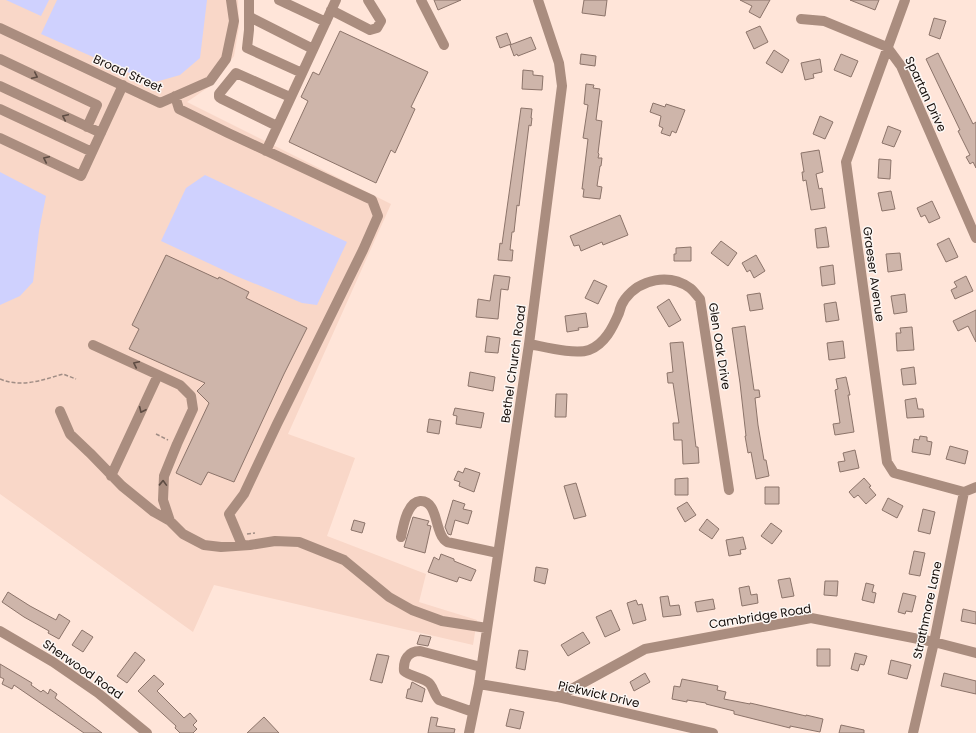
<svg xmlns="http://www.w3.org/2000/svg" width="976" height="733" viewBox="0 0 976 733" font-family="Poppins,sans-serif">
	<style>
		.built { fill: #f9d7c8 }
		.grass { fill: #cfd1fe }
		.building { fill: #ceb5aa; stroke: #8c746a }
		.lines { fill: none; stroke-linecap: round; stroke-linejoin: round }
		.path { stroke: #a08d85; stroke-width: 1.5; stroke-dasharray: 4 2; stroke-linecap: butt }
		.minor { stroke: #aa8d7f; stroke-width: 10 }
		.oneway { stroke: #5e4c43 }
		.labels { text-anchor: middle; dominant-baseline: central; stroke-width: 3; stroke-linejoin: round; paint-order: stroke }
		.street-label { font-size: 12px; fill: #130b07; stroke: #fcf7f4 }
	</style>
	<rect width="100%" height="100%" fill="#ffe5d9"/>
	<path class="built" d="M 0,0 L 238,0 L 239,27 L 234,56 L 213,84 L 187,102 L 391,204 L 288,434 L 355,458 L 327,536 L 426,574 L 419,602 L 477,620 L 473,645 L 214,585 L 193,632 L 0,494 Z"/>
	<path class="grass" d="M 6,0 L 49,0 L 41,16 Z
		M 57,0 L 207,0 L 200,58 L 180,75 L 152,83 L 41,34 Z
		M 0,172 L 46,196 L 39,231 L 33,282 L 20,296 L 0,305 Z
		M 205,175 L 347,242 L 317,305 L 302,303 L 236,276 L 161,241 L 186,188 Z"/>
	<path class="building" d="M 434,0 L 461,0 L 438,10 Z
		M 584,0 L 607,0 L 605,16 L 582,13 Z
		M 740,0 L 770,0 L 760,18 L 749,12 L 752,6 Z
		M 850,0 L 879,0 L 875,10 Z
		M 934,18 L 946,21 L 940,39 L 929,35 Z
		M 760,26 L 768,42 L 754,49 L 746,32 Z
		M 340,31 L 428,72 L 411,107 L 415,109 L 395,153 L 391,150 L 376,183 L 289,142 L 308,101 L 301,97 L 313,72 L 319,75 Z
		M 507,33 L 511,44 L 500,48 L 496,37 Z
		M 531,37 L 536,49 L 518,56 L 517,54 L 514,56 L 510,45 Z
		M 774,50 L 789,60 L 782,73 L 766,63 Z
		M 938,53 L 973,124 L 976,122 L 976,168 L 973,162 L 970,164 L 966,157 L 970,155 L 958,131 L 960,130 L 926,59 Z
		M 581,54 L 596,56 L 595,66 L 580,64 Z
		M 841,54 L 858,61 L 851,77 L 834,70 Z
		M 820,59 L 822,72 L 813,74 L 814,78 L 805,80 L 801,63 Z
		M 523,70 L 533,71 L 533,75 L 543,76 L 542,90 L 522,89 Z
		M 586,84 L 594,85 L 593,88 L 600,89 L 596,120 L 602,121 L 598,153 L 599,154 L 598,158 L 602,158 L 601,166 L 600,166 L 597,186 L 602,187 L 600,199 L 583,197 L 584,189 L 582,189 L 588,139 L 583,138 L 588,105 L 584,104 Z
		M 653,103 L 665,107 L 666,104 L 685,110 L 676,133 L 672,131 L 670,136 L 661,133 L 663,128 L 659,126 L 661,116 L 650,112 Z
		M 521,108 L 532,109 L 531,118 L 532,118 L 531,126 L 529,125 L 519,206 L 517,205 L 514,232 L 512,232 L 510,250 L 513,250 L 512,261 L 498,260 L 500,243 L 502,244 Z
		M 820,116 L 833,122 L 825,139 L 813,134 Z
		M 888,126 L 901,131 L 894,147 L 882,143 Z
		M 819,150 L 823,172 L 816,174 L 819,189 L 822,188 L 825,208 L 811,210 L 806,180 L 803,181 L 802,172 L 804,172 L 801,153 Z
		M 879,159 L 891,160 L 890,179 L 878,178 Z
		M 891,191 L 895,209 L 882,211 L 878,193 Z
		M 932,201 L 940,218 L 929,223 L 925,215 L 921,217 L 917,208 Z
		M 620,215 L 628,235 L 603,245 L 602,242 L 581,251 L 579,245 L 574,246 L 570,236 Z
		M 826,227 L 829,247 L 817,248 L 815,229 Z
		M 949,238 L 958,257 L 946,262 L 937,244 Z
		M 721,241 L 737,253 L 728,266 L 711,253 Z
		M 691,247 L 691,261 L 674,261 L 674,254 L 676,254 L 676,248 Z
		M 900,253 L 902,270 L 888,272 L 886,254 Z
		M 166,255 L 218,279 L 219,277 L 249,292 L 246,298 L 307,328 L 284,374 L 234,482 L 208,472 L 201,485 L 176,473 L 209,403 L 197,391 L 205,383 L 129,349 L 139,329 L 132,325 Z
		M 756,255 L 765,271 L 754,278 L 750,270 L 747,272 L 742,263 Z
		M 833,265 L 835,284 L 822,286 L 820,267 Z
		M 494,275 L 510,277 L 508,290 L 501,289 L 498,319 L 476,317 L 478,299 L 490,301 Z
		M 966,276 L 973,291 L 955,299 L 951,290 L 957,287 L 954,282 Z
		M 594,280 L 607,286 L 598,304 L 585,298 Z
		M 760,293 L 763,309 L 750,311 L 747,295 Z
		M 905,294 L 907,312 L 894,314 L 891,296 Z
		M 669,299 L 681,320 L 669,327 L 657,307 Z
		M 836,302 L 839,320 L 826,322 L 824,304 Z
		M 976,310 L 976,342 L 968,326 L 958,331 L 953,321 Z
		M 586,313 L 588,327 L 578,328 L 579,330 L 567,332 L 565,316 Z
		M 745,326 L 754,390 L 759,390 L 760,397 L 755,398 L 758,425 L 764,460 L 766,460 L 769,476 L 756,479 L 751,452 L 748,453 L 745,436 L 746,436 L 740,383 L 732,328 Z
		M 912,327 L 914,350 L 897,351 L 896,333 L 901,333 L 900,328 Z
		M 487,336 L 500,338 L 498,353 L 485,352 Z
		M 843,341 L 845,358 L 829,360 L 827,343 Z
		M 683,342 L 696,447 L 698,447 L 699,463 L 683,464 L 682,440 L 674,440 L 673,423 L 679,423 L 673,383 L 668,383 L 667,373 L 673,372 L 670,343 Z
		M 914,367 L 916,384 L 903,385 L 901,369 Z
		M 470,372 L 495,377 L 493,391 L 468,386 Z
		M 846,377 L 850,395 L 848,395 L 854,432 L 835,435 L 833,424 L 840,423 L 835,390 L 838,389 L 836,379 Z
		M 556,394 L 567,394 L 566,417 L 555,417 Z
		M 916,398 L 918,409 L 923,409 L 924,417 L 907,418 L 905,400 Z
		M 455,408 L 484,413 L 481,428 L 456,424 L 457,416 L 453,415 Z
		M 429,419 L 441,421 L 439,434 L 427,432 Z
		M 920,436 L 927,437 L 927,441 L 932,442 L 930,455 L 912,452 L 914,439 L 919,440 Z
		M 950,446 L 968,451 L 965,464 L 946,459 Z
		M 855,450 L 859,468 L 840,472 L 838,462 L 845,461 L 843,453 Z
		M 465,468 L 480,473 L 474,492 L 459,486 L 460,482 L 454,480 L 458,471 L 463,473 Z
		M 688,478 L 688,495 L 675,495 L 675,479 Z
		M 864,478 L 871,486 L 869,487 L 876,495 L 866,504 L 858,495 L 854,498 L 849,492 Z
		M 576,483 L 586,516 L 574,519 L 564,486 Z
		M 765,487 L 779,487 L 779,504 L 765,504 Z
		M 888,498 L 903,506 L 897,518 L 882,510 Z
		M 453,500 L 465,504 L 463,509 L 472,511 L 468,524 L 455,520 L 451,535 L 448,534 L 445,527 Z
		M 687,502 L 696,515 L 685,522 L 677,508 Z
		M 923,509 L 935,512 L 930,534 L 918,531 Z
		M 413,517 L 429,521 L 427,525 L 431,526 L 425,553 L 404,547 Z
		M 707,519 L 719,529 L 712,539 L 699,530 Z
		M 354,520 L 365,523 L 362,533 L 351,530 Z
		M 771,523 L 782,531 L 772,544 L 761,536 Z
		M 743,537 L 746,549 L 740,550 L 741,554 L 729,556 L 726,540 Z
		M 914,551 L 925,553 L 920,576 L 909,574 Z
		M 441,554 L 454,559 L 454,561 L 476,570 L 471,581 L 459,577 L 457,582 L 428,572 L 434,557 L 439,560 Z
		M 536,567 L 548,569 L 545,584 L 534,581 Z
		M 790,578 L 794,596 L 782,598 L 778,580 Z
		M 825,581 L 838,581 L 837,596 L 824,595 Z
		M 866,583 L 874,585 L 872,592 L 876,593 L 874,603 L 862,600 Z
		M 749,586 L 751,595 L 757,594 L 758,603 L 742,606 L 739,588 Z
		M 8,592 L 30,606 L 56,620 L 59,614 L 70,621 L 59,639 L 48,633 L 49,631 L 24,617 L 2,602 Z
		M 903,593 L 916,596 L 912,612 L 906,611 L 905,614 L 898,612 Z
		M 668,596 L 670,606 L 679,605 L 681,615 L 663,617 L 660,597 Z
		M 713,599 L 715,609 L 697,612 L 695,602 Z
		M 636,600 L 638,605 L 642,604 L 646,620 L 633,624 L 627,603 Z
		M 963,609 L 976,612 L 976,624 L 961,621 Z
		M 611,610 L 620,630 L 605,637 L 596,617 Z
		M 82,630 L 93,637 L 83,652 L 72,645 Z
		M 583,632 L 590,643 L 568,656 L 561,645 Z
		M 420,635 L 431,637 L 428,646 L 417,644 Z
		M 817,649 L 830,649 L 830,666 L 817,666 Z
		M 519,650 L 528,651 L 525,670 L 516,668 Z
		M 135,652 L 145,660 L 127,683 L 117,676 Z
		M 855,653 L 867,656 L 864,665 L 860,664 L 858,671 L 851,669 Z
		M 377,654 L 389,656 L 382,683 L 370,680 Z
		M 891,660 L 911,665 L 907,679 L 888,674 Z
		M 0,664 L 32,683 L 31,685 L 41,692 L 43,690 L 48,694 L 50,689 L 57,694 L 55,698 L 102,733 L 84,733 L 14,685 L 12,689 L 2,684 L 4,679 L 0,677 Z
		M 645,673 L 650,682 L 634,691 L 630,682 Z
		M 944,673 L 976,681 L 976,694 L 941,686 Z
		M 154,675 L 164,684 L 157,691 L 184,718 L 190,713 L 197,721 L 193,725 L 197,729 L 193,733 L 180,733 L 175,728 L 176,726 L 138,691 Z
		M 682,679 L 718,686 L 717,690 L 726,692 L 724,699 L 750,704 L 750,703 L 806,716 L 806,715 L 823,719 L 820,732 L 790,726 L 790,728 L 734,714 L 734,711 L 706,704 L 706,703 L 687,700 L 687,702 L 672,699 L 674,686 L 680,687 Z
		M 412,682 L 425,689 L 422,702 L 406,698 L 408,689 L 410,689 Z
		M 510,709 L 524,712 L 520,729 L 506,726 Z
		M 264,717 L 279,733 L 247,733 Z
		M 431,717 L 438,718 L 436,726 L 455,729 L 454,733 L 428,733 Z
		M 841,725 L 864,730 L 864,733 L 839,733 Z"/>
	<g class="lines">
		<path class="path" d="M 0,379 C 21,388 43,380 63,374 L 76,379
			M 156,434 L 168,440
			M 247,534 L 255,533"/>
		<path class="minor" d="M 249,0 L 249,30 L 247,48 L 302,73
			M 279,0 L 326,22
			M 421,0 L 444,45
			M 905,0 L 846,162 L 887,462 L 894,473 L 964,492 L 976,487
			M 331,10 L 370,30 L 377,28 L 381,21 L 368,0
			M 250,17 L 313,49
			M 801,19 L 824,21 L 887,47 L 901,66 L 976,238
			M 0,28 L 160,103 L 210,81 L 226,59 L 234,21 L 231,0
			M 0,59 L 97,105 L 87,127
			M 0,86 L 101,133
			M 175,96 L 179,109 L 228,133 L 372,200 L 378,216 L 363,250 L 277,424 L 244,494 L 229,514 L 242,545
			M 0,109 L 92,152
			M 277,126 L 222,99 L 219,97 L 219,94 L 236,73 L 290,97
			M 0,138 L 81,176 L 123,85
			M 266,151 L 336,0
			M 529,344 C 545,347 575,355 589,350 C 605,344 613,327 619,313 C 620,308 622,303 625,299 C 640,279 669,273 690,288 C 694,291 697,296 700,299 L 729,490
			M 93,345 L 180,385 L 191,396 L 193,409 L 177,444 L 164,476 L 163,500 L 170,521
			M 60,411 L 70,434 L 90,453 L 122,486 L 154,512 L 170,521 L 183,534 L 204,545 L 221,547 L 250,545 L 275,541 L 299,542 L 344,560 L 389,597 L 412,610 L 442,621 L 487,628
			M 111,476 L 158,375
			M 401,537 C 403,527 407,502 420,501 C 437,500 435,528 443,538 C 444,540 446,541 447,542 L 498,553
			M 0,631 L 53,662 L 98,693 L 147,733
			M 479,684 L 557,697 L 713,733
			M 557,697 L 645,649 L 811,618 L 934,642 L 976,653
			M 473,712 L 439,700 C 434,695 434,689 430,684 C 425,678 411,677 404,671 C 403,660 408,651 420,651 L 481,667
			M 469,733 L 479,684 L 529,344 L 562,86 L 559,63 L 538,0
			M 913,733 L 934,642 L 964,492"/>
	</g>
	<defs><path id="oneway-chevron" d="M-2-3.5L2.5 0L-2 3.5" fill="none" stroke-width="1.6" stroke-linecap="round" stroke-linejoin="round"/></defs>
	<g class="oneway">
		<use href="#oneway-chevron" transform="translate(35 76) rotate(25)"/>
		<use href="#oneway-chevron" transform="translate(65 117) rotate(-155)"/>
		<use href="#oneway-chevron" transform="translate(46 159) rotate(-155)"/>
		<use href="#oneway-chevron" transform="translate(136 364) rotate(-155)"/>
		<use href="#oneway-chevron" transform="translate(142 410) rotate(115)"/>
		<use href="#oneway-chevron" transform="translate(163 483) rotate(-88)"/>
	</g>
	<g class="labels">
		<g class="street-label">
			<text transform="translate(128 73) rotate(24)">Broad Street</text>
			<text transform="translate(926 94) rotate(65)">Spartan Drive</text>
			<text transform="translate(874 274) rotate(82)">Graeser Avenue</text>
			<text transform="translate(720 346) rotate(81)">Glen Oak Drive</text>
			<text transform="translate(513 364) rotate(-82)">Bethel Church Road</text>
			<text transform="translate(927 610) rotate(-78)">Strathmore Lane</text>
			<text transform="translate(760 616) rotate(-9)">Cambridge Road</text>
			<text transform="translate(83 669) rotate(35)">Sherwood Road</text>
			<text transform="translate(599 694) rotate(13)">Pickwick Drive</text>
		</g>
	</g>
</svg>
